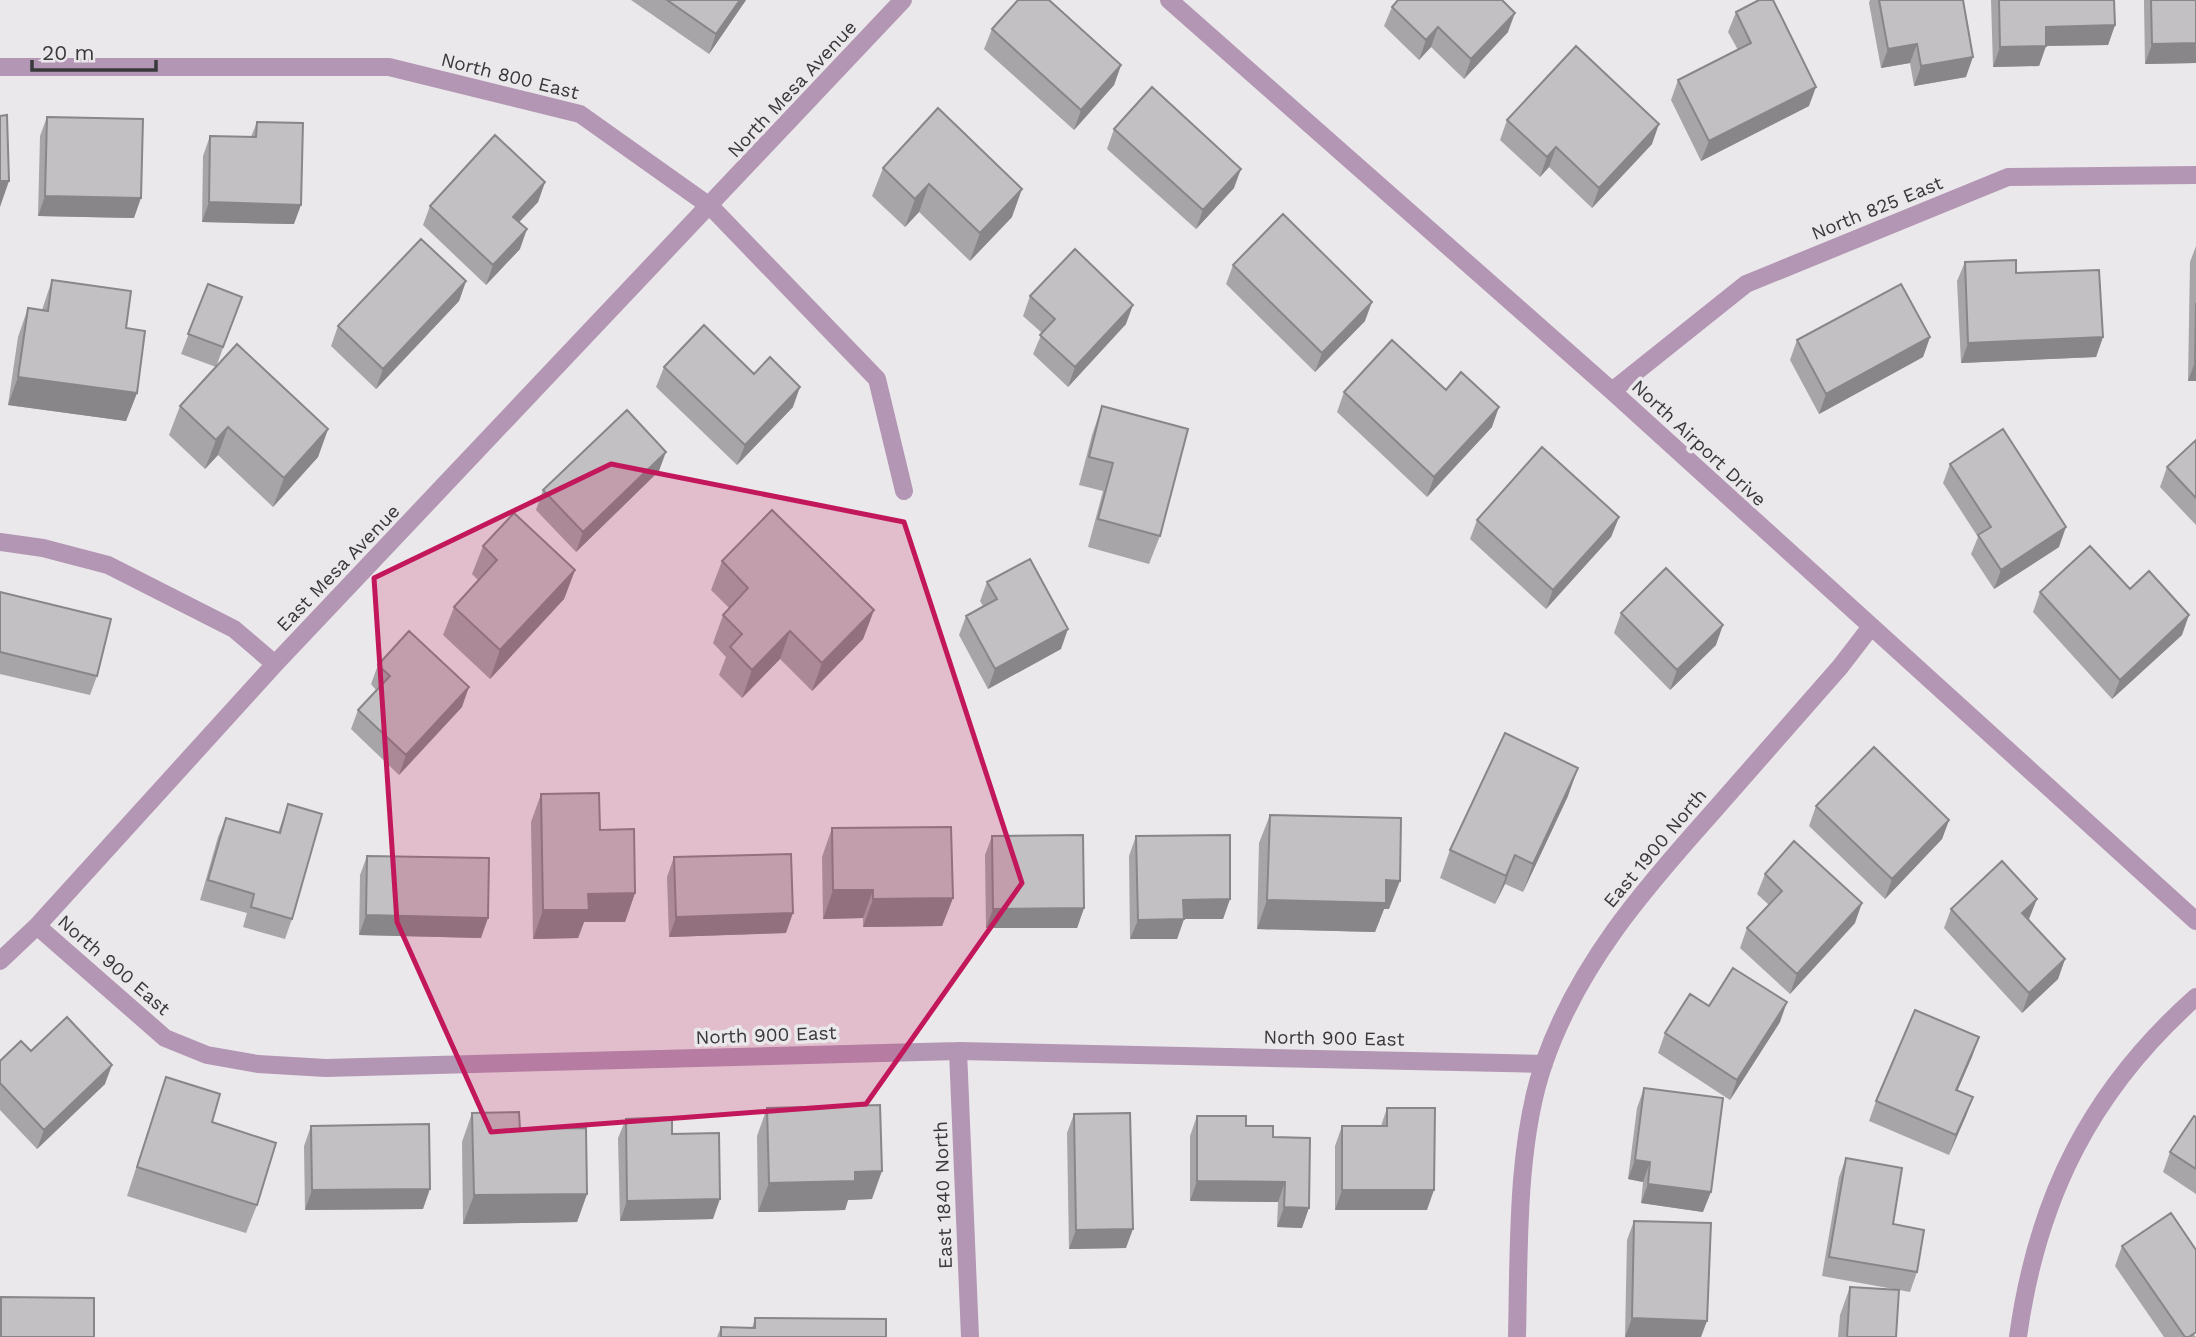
<svg xmlns="http://www.w3.org/2000/svg" width="2196" height="1337" viewBox="0 0 2196 1337" font-family="'Work Sans',sans-serif">
	<style>
		.lines { fill: none; stroke-linecap: round; stroke-linejoin: round }
		.minor { stroke: #b395b4; stroke-width: 18 }
		.wall { fill: #a7a5a7 }
		.shaded-wall { fill: #888688 }
		.building { fill: #c2c0c2; stroke: #888688; stroke-width: 2 }
		.marked { fill: #c2185b; fill-opacity: 0.2; stroke: #c2185b; stroke-width: 5; stroke-linejoin: round }
		.labels { text-anchor: middle; dominant-baseline: central; stroke-width: 7; stroke-linejoin: round; paint-order: stroke }
		.street-label { font-size: 19px; fill: #3a393a; stroke: #eae8ea }
	</style>
	<rect width="100%" height="100%" fill="#eae8ea"/>
	<g class="lines">
		<path class="minor" d="M 1169,0 L 1612,391 L 2196,921
			M 0,67 L 389,67 L 580,114 L 711,207 L 877,379 L 904,491
			M 1612,391 L 1746,284 L 2008,177 L 2196,175
			M 0,542 L 43,548 L 108,565 L 234,629 L 275,664
			M 37,926 L 165,1038 L 207,1055 L 258,1064 L 326,1068 L 958,1051 L 1544,1064
			M 0,961 L 37,926 L 275,664 L 903,0
			M 958,1051 L 970,1337
			M 1517,1337 C 1519,1253 1516,1143 1544,1063 C 1578,965 1643,890 1711,814 C 1754,765 1797,716 1840,667 L 1870,628
			M 2018,1337 C 2037,1198 2091,1090 2196,997"/>
	</g>
	<path class="wall" d="M 631,0 L 746,0 L 709,54 Z
		M 1870,0 L 1963,0 L 1966,77 L 1914,86 L 1910,63 L 1881,68 L 1869,3 Z
		M 1991,0 L 2114,0 L 2115,25 L 2108,45 L 2046,46 L 2039,66 L 1993,67 Z
		M 2144,0 L 2196,0 L 2196,63 L 2145,64 L 2144,3 Z
		M 1392,7 L 1508,32 L 1464,79 L 1431,47 L 1419,60 L 1384,26 Z
		M 1736,12 L 1809,106 L 1701,161 L 1671,100 L 1678,80 L 1738,50 L 1728,32 Z
		M 992,29 L 1121,65 L 1114,85 L 1074,130 L 984,49 Z
		M 938,108 L 1012,217 L 970,261 L 919,212 L 905,227 L 872,196 L 883,168 Z
		M 47,117 L 134,218 L 38,216 L 40,136 Z
		M 1507,120 L 1652,144 L 1592,208 L 1549,167 L 1540,177 L 1500,140 Z
		M 257,122 L 294,224 L 202,222 L 203,156 L 210,136 L 251,137 Z
		M 1114,129 L 1234,188 L 1196,229 L 1107,149 Z
		M 545,182 L 538,202 L 519,222 L 520,249 L 486,285 L 423,225 L 430,206 Z
		M 2196,246 L 2196,381 L 2188,381 L 2190,262 Z
		M 1965,262 L 2016,273 L 2103,337 L 2096,357 L 1961,363 L 1957,281 Z
		M 1233,265 L 1365,321 L 1315,372 L 1226,284 Z
		M 52,280 L 126,328 L 137,393 L 126,421 L 8,405 L 18,337 L 28,308 L 42,310 Z
		M 466,281 L 459,301 L 376,389 L 331,346 L 338,326 Z
		M 208,284 L 242,297 L 216,367 L 181,354 Z
		M 1030,296 L 1126,324 L 1068,387 L 1033,354 L 1042,333 L 1023,316 Z
		M 1930,337 L 1923,357 L 1819,414 L 1790,360 L 1797,340 Z
		M 664,367 L 754,374 L 793,407 L 737,465 L 656,387 Z
		M 1344,392 L 1492,427 L 1427,497 L 1337,412 Z
		M 180,406 L 328,429 L 318,457 L 273,507 L 218,455 L 205,469 L 169,435 Z
		M 1102,406 L 1160,536 L 1149,564 L 1088,547 L 1103,491 L 1079,485 L 1092,435 Z
		M 2196,440 L 2196,525 L 2160,487 L 2167,467 Z
		M 1950,464 L 2059,547 L 1994,589 L 1971,554 L 1978,537 L 1943,483 Z
		M 659,471 L 576,552 L 536,510 L 543,490 Z
		M 1619,517 L 1611,537 L 1546,609 L 1470,539 L 1477,520 Z
		M 483,546 L 575,570 L 564,599 L 490,679 L 443,635 L 454,607 L 478,580 L 472,574 Z
		M 722,561 L 874,610 L 863,639 L 812,691 L 780,659 L 742,698 L 719,675 L 726,657 L 713,643 L 723,615 L 729,608 L 711,590 Z
		M 987,582 L 1061,649 L 988,689 L 959,635 L 966,616 L 983,606 L 980,601 Z
		M 2130,589 L 2182,635 L 2112,699 L 2033,612 L 2040,592 Z
		M 0,592 L 97,676 L 90,695 L 0,674 Z
		M 1621,613 L 1716,645 L 1670,690 L 1614,633 Z
		M 378,665 L 462,707 L 399,775 L 351,729 L 358,710 L 376,690 L 371,684 Z
		M 541,794 L 600,830 L 635,893 L 625,922 L 584,922 L 578,938 L 533,939 L 531,822 Z
		M 1568,796 L 1523,892 L 1505,884 L 1495,904 L 1440,878 L 1450,850 Z
		M 288,804 L 292,919 L 285,939 L 243,927 L 247,913 L 200,900 L 218,837 L 226,818 L 278,833 Z
		M 1816,806 L 1949,820 L 1942,839 L 1885,899 L 1809,826 Z
		M 1270,815 L 1389,909 L 1384,909 L 1375,932 L 1257,929 L 1259,843 Z
		M 832,828 L 953,898 L 942,926 L 863,927 L 863,918 L 823,919 L 822,857 Z
		M 992,836 L 1084,908 L 1077,928 L 986,928 L 985,855 Z
		M 1136,836 L 1230,899 L 1223,919 L 1184,919 L 1177,939 L 1130,939 L 1129,856 Z
		M 367,856 L 481,938 L 359,935 L 360,875 Z
		M 674,857 L 786,933 L 669,937 L 667,877 Z
		M 1765,874 L 1855,923 L 1790,994 L 1740,948 L 1747,928 L 1769,905 L 1757,894 Z
		M 1951,909 L 2029,919 L 2028,920 L 2065,959 L 2058,979 L 2022,1013 L 1944,928 Z
		M 1709,1006 L 1780,1022 L 1730,1100 L 1658,1053 L 1665,1033 Z
		M 1979,1037 L 1957,1090 L 1973,1097 L 1949,1155 L 1869,1121 L 1876,1101 Z
		M 31,1051 L 105,1084 L 37,1149 L 0,1110 L 0,1061 Z
		M 166,1077 L 212,1122 L 257,1205 L 246,1233 L 127,1196 L 156,1106 Z
		M 1644,1088 L 1703,1212 L 1641,1203 L 1643,1182 L 1628,1179 L 1637,1108 Z
		M 767,1108 L 872,1199 L 848,1200 L 845,1210 L 758,1212 L 757,1136 Z
		M 1387,1108 L 1427,1210 L 1335,1210 L 1335,1146 L 1342,1126 L 1381,1126 Z
		M 472,1113 L 520,1129 L 587,1194 L 577,1222 L 463,1224 L 462,1142 Z
		M 1074,1114 L 1126,1248 L 1069,1249 L 1067,1133 Z
		M 1197,1116 L 1246,1126 L 1273,1137 L 1302,1228 L 1277,1227 L 1278,1202 L 1190,1201 L 1190,1136 Z
		M 2196,1117 L 2196,1194 L 2163,1172 L 2170,1152 Z
		M 626,1119 L 672,1134 L 713,1219 L 620,1221 L 618,1138 Z
		M 311,1126 L 423,1209 L 305,1210 L 304,1146 Z
		M 1846,1158 L 1893,1224 L 1917,1272 L 1910,1292 L 1822,1276 L 1839,1177 Z
		M 1634,1221 L 1701,1337 L 1625,1337 L 1627,1240 Z
		M 2122,1246 L 2196,1337 L 2164,1337 L 2115,1266 Z
		M 1850,1287 L 1896,1337 L 1838,1337 L 1840,1315 Z
		M 1,1297 L 94,1337 L 0,1337 L 0,1301 Z
		M 755,1318 L 886,1337 L 717,1337 L 721,1327 L 752,1328 Z"/>
	<path class="shaded-wall" d="M 740,0 L 746,0 L 709,54 L 716,34 Z
		M 1515,13 L 1508,32 L 1464,79 L 1471,59 Z
		M 2115,25 L 2108,45 L 2038,46 L 2046,27 Z
		M 1438,27 L 1431,47 L 1419,60 L 1426,40 Z
		M 2196,43 L 2196,63 L 2145,64 L 2152,44 Z
		M 1917,44 L 1910,63 L 1881,68 L 1888,49 Z
		M 2046,46 L 2039,66 L 1993,67 L 2000,47 Z
		M 1973,57 L 1966,77 L 1914,86 L 1921,66 Z
		M 1121,65 L 1114,85 L 1074,130 L 1081,110 Z
		M 1816,87 L 1809,106 L 1701,161 L 1709,141 Z
		M 1659,124 L 1652,144 L 1592,208 L 1599,188 Z
		M 1556,147 L 1549,167 L 1540,177 L 1547,157 Z
		M 1241,169 L 1234,188 L 1196,229 L 1203,210 Z
		M 0,181 L 9,181 L 0,207 Z
		M 545,182 L 538,202 L 506,236 L 513,217 Z
		M 929,184 L 919,212 L 905,227 L 915,199 Z
		M 1022,189 L 1012,217 L 970,261 L 980,233 Z
		M 45,196 L 141,198 L 134,218 L 38,216 Z
		M 209,202 L 301,205 L 294,224 L 202,222 Z
		M 527,229 L 520,249 L 486,285 L 493,265 Z
		M 466,281 L 459,301 L 376,389 L 383,369 Z
		M 1372,302 L 1365,321 L 1315,372 L 1322,353 Z
		M 1133,305 L 1126,324 L 1068,387 L 1075,367 Z
		M 1930,337 L 1923,357 L 1819,414 L 1826,394 Z
		M 2103,337 L 2096,357 L 1961,363 L 1968,343 Z
		M 2195,362 L 2196,362 L 2196,381 L 2188,381 Z
		M 18,377 L 137,393 L 126,421 L 8,405 Z
		M 800,387 L 793,407 L 737,465 L 745,445 Z
		M 1499,407 L 1492,427 L 1427,497 L 1434,477 Z
		M 228,427 L 218,455 L 205,469 L 216,440 Z
		M 328,429 L 318,457 L 273,507 L 284,478 Z
		M 666,452 L 659,471 L 576,552 L 583,532 Z
		M 1619,517 L 1611,537 L 1546,609 L 1553,590 Z
		M 2066,527 L 2059,547 L 1994,589 L 2001,570 Z
		M 575,570 L 564,599 L 490,679 L 500,650 Z
		M 874,610 L 863,639 L 812,691 L 822,663 Z
		M 2189,615 L 2182,635 L 2112,699 L 2120,680 Z
		M 1723,625 L 1716,645 L 1670,690 L 1677,670 Z
		M 1068,629 L 1061,649 L 988,689 L 995,669 Z
		M 790,631 L 780,659 L 742,698 L 752,670 Z
		M 469,687 L 462,707 L 399,775 L 406,755 Z
		M 1578,768 L 1568,796 L 1523,892 L 1533,864 Z
		M 1949,820 L 1942,839 L 1885,899 L 1892,879 Z
		M 1515,855 L 1505,884 L 1495,904 L 1506,876 Z
		M 1386,880 L 1400,881 L 1389,909 L 1384,909 L 1375,932 L 1257,929 L 1267,900 Z
		M 833,890 L 873,890 L 863,918 L 823,919 Z
		M 635,893 L 625,922 L 584,922 L 578,938 L 533,939 L 543,910 L 588,894 Z
		M 953,898 L 942,926 L 863,927 L 873,899 Z
		M 1230,899 L 1223,919 L 1176,919 L 1183,900 Z
		M 2037,899 L 2029,919 L 2015,932 L 2022,913 Z
		M 1862,903 L 1855,923 L 1790,994 L 1797,974 Z
		M 1084,908 L 1077,928 L 986,928 L 993,909 Z
		M 793,913 L 786,933 L 669,937 L 676,917 Z
		M 366,915 L 488,918 L 481,938 L 359,935 Z
		M 1184,919 L 1177,939 L 1130,939 L 1138,920 Z
		M 2065,959 L 2058,979 L 2022,1013 L 2029,993 Z
		M 1787,1002 L 1780,1022 L 1730,1100 L 1737,1080 Z
		M 1979,1037 L 1972,1057 L 1949,1110 L 1956,1090 Z
		M 112,1065 L 105,1084 L 37,1149 L 44,1130 Z
		M 1973,1097 L 1966,1116 L 1949,1155 L 1956,1135 Z
		M 1635,1160 L 1650,1162 L 1643,1182 L 1628,1179 Z
		M 882,1171 L 872,1199 L 848,1200 L 845,1210 L 758,1212 L 769,1183 L 855,1172 Z
		M 1197,1181 L 1285,1182 L 1278,1202 L 1190,1201 Z
		M 1648,1184 L 1711,1192 L 1703,1212 L 1641,1203 Z
		M 430,1189 L 423,1209 L 305,1210 L 312,1190 Z
		M 1342,1190 L 1434,1190 L 1427,1210 L 1335,1210 Z
		M 587,1194 L 577,1222 L 463,1224 L 474,1195 Z
		M 720,1199 L 713,1219 L 620,1221 L 627,1201 Z
		M 1284,1207 L 1309,1208 L 1302,1228 L 1277,1227 Z
		M 1133,1229 L 1126,1248 L 1069,1249 L 1076,1230 Z
		M 1632,1318 L 1707,1321 L 1701,1337 L 1625,1337 Z"/>
	<path class="building" d="M 667,0 L 740,0 L 716,34 Z
		M 1018,0 L 1049,0 L 1121,65 L 1081,110 L 992,29 Z
		M 1398,0 L 1502,0 L 1515,13 L 1471,59 L 1438,27 L 1426,40 L 1392,7 Z
		M 1759,0 L 1773,0 L 1816,87 L 1709,141 L 1678,80 L 1751,43 L 1736,12 Z
		M 1879,0 L 1963,0 L 1973,57 L 1921,66 L 1917,44 L 1888,49 Z
		M 1999,0 L 2114,0 L 2115,25 L 2046,27 L 2046,46 L 2000,47 Z
		M 2151,0 L 2196,0 L 2196,43 L 2152,44 Z
		M 1576,46 L 1659,124 L 1599,188 L 1556,147 L 1547,157 L 1507,120 Z
		M 1152,87 L 1241,169 L 1203,210 L 1114,129 Z
		M 938,108 L 1022,189 L 980,233 L 929,184 L 915,199 L 883,168 Z
		M 7,115 L 9,181 L 0,181 L 0,116 Z
		M 47,117 L 143,119 L 141,198 L 45,196 Z
		M 257,122 L 303,123 L 301,205 L 209,202 L 210,136 L 256,137 Z
		M 495,135 L 545,182 L 513,217 L 527,229 L 493,265 L 430,206 Z
		M 1283,214 L 1372,302 L 1322,353 L 1233,265 Z
		M 421,239 L 466,281 L 383,369 L 338,326 Z
		M 1075,249 L 1133,305 L 1075,367 L 1040,335 L 1055,319 L 1030,296 Z
		M 2016,260 L 2016,273 L 2099,270 L 2103,337 L 1968,343 L 1965,262 Z
		M 52,280 L 131,291 L 126,328 L 145,331 L 137,393 L 18,377 L 28,308 L 48,311 Z
		M 208,284 L 242,297 L 223,347 L 188,334 Z
		M 1901,284 L 1930,337 L 1826,394 L 1797,340 Z
		M 2196,303 L 2196,362 L 2195,362 Z
		M 704,325 L 754,374 L 770,357 L 800,387 L 745,445 L 664,367 Z
		M 1392,340 L 1446,390 L 1461,372 L 1499,407 L 1434,477 L 1344,392 Z
		M 237,344 L 328,429 L 284,478 L 228,427 L 216,440 L 180,406 Z
		M 1102,406 L 1188,429 L 1160,536 L 1098,519 L 1113,463 L 1089,457 Z
		M 627,410 L 666,452 L 583,532 L 543,490 Z
		M 2003,429 L 2066,527 L 2001,570 L 1978,535 L 1991,527 L 1950,464 Z
		M 2196,440 L 2196,498 L 2167,467 Z
		M 1542,447 L 1619,517 L 1553,590 L 1477,520 Z
		M 772,510 L 874,610 L 822,663 L 790,631 L 752,670 L 730,647 L 742,634 L 723,615 L 748,588 L 722,561 Z
		M 514,513 L 575,570 L 500,650 L 454,607 L 497,560 L 483,546 Z
		M 2090,546 L 2130,589 L 2149,571 L 2189,615 L 2120,680 L 2040,592 Z
		M 1030,559 L 1068,629 L 995,669 L 966,616 L 997,599 L 987,582 Z
		M 1666,568 L 1723,625 L 1677,670 L 1621,613 Z
		M 0,592 L 111,619 L 97,676 L 0,652 Z
		M 409,631 L 469,687 L 406,755 L 358,710 L 390,676 L 378,665 Z
		M 1505,733 L 1578,768 L 1533,864 L 1515,855 L 1506,876 L 1450,850 Z
		M 1874,747 L 1949,820 L 1892,879 L 1816,806 Z
		M 599,793 L 600,830 L 634,829 L 635,893 L 588,894 L 589,910 L 543,910 L 541,794 Z
		M 288,804 L 322,814 L 292,919 L 251,907 L 254,894 L 208,880 L 226,818 L 280,833 Z
		M 1270,815 L 1401,818 L 1400,881 L 1386,880 L 1386,903 L 1267,900 Z
		M 951,827 L 953,898 L 873,899 L 873,890 L 833,890 L 832,828 Z
		M 1083,835 L 1084,908 L 993,909 L 992,836 Z
		M 1230,835 L 1230,899 L 1183,900 L 1184,919 L 1138,920 L 1136,836 Z
		M 1794,841 L 1862,903 L 1797,974 L 1747,928 L 1782,891 L 1765,874 Z
		M 791,854 L 793,913 L 676,917 L 674,857 Z
		M 367,856 L 489,858 L 488,918 L 366,915 Z
		M 2002,861 L 2037,899 L 2022,913 L 2065,959 L 2029,993 L 1951,909 Z
		M 1733,968 L 1787,1002 L 1737,1080 L 1665,1033 L 1690,994 L 1709,1006 Z
		M 1915,1010 L 1979,1037 L 1956,1090 L 1973,1097 L 1956,1135 L 1876,1101 Z
		M 67,1017 L 112,1065 L 44,1130 L 0,1083 L 0,1061 L 21,1041 L 31,1051 Z
		M 166,1077 L 220,1094 L 212,1122 L 276,1143 L 257,1205 L 137,1167 Z
		M 1644,1088 L 1723,1098 L 1711,1192 L 1648,1184 L 1650,1162 L 1635,1160 Z
		M 880,1105 L 882,1171 L 855,1172 L 855,1181 L 769,1183 L 767,1108 Z
		M 1387,1108 L 1435,1108 L 1434,1190 L 1342,1190 L 1342,1126 L 1387,1126 Z
		M 519,1112 L 520,1129 L 586,1128 L 587,1194 L 474,1195 L 472,1113 Z
		M 1130,1113 L 1133,1229 L 1076,1230 L 1074,1114 Z
		M 1197,1116 L 1246,1116 L 1246,1126 L 1273,1126 L 1273,1137 L 1310,1138 L 1309,1208 L 1284,1207 L 1285,1182 L 1197,1181 Z
		M 2194,1116 L 2196,1117 L 2196,1169 L 2170,1152 Z
		M 672,1117 L 672,1134 L 719,1133 L 720,1199 L 627,1201 L 626,1119 Z
		M 429,1124 L 430,1189 L 312,1190 L 311,1126 Z
		M 1846,1158 L 1902,1168 L 1893,1224 L 1924,1230 L 1917,1272 L 1829,1257 Z
		M 2171,1213 L 2196,1250 L 2196,1332 L 2189,1337 L 2185,1337 L 2122,1246 Z
		M 1634,1221 L 1711,1223 L 1707,1321 L 1632,1318 Z
		M 1850,1287 L 1899,1290 L 1896,1337 L 1847,1337 Z
		M 1,1297 L 94,1298 L 94,1337 L 1,1337 Z
		M 755,1318 L 886,1319 L 886,1337 L 721,1337 L 721,1327 L 755,1328 Z"/>
	<path class="marked" d="M 611,464 L 904,522 L 1022,883 L 866,1104 L 491,1132 L 397,922 L 374,578 Z"/>
	<g class="labels">
		<g class="street-label">
			<text transform="translate(510 76) rotate(14)">North 800 East</text>
			<text transform="translate(792 89) rotate(-47)">North Mesa Avenue</text>
			<text transform="translate(1877 208) rotate(-22)">North 825 East</text>
			<text transform="translate(1699 443) rotate(43)">North Airport Drive</text>
			<text transform="translate(338 568) rotate(-46)">East Mesa Avenue</text>
			<text transform="translate(1655 848) rotate(-50)">East 1900 North</text>
			<text transform="translate(114 965) rotate(41)">North 900 East</text>
			<text transform="translate(766 1035) rotate(-2)">North 900 East</text>
			<text transform="translate(1334 1038) rotate(1)">North 900 East</text>
			<text transform="translate(943 1195) rotate(-92)">East 1840 North</text>
		</g>
	</g>
	<path d="M32 60v10h124v-10" fill="none" stroke="#3a393a" stroke-width="3.5"/>
	<text x="42" y="60" font-size="21" fill="#3a393a" stroke="#eae8ea" stroke-width="5" paint-order="stroke">20 m</text>
</svg>
